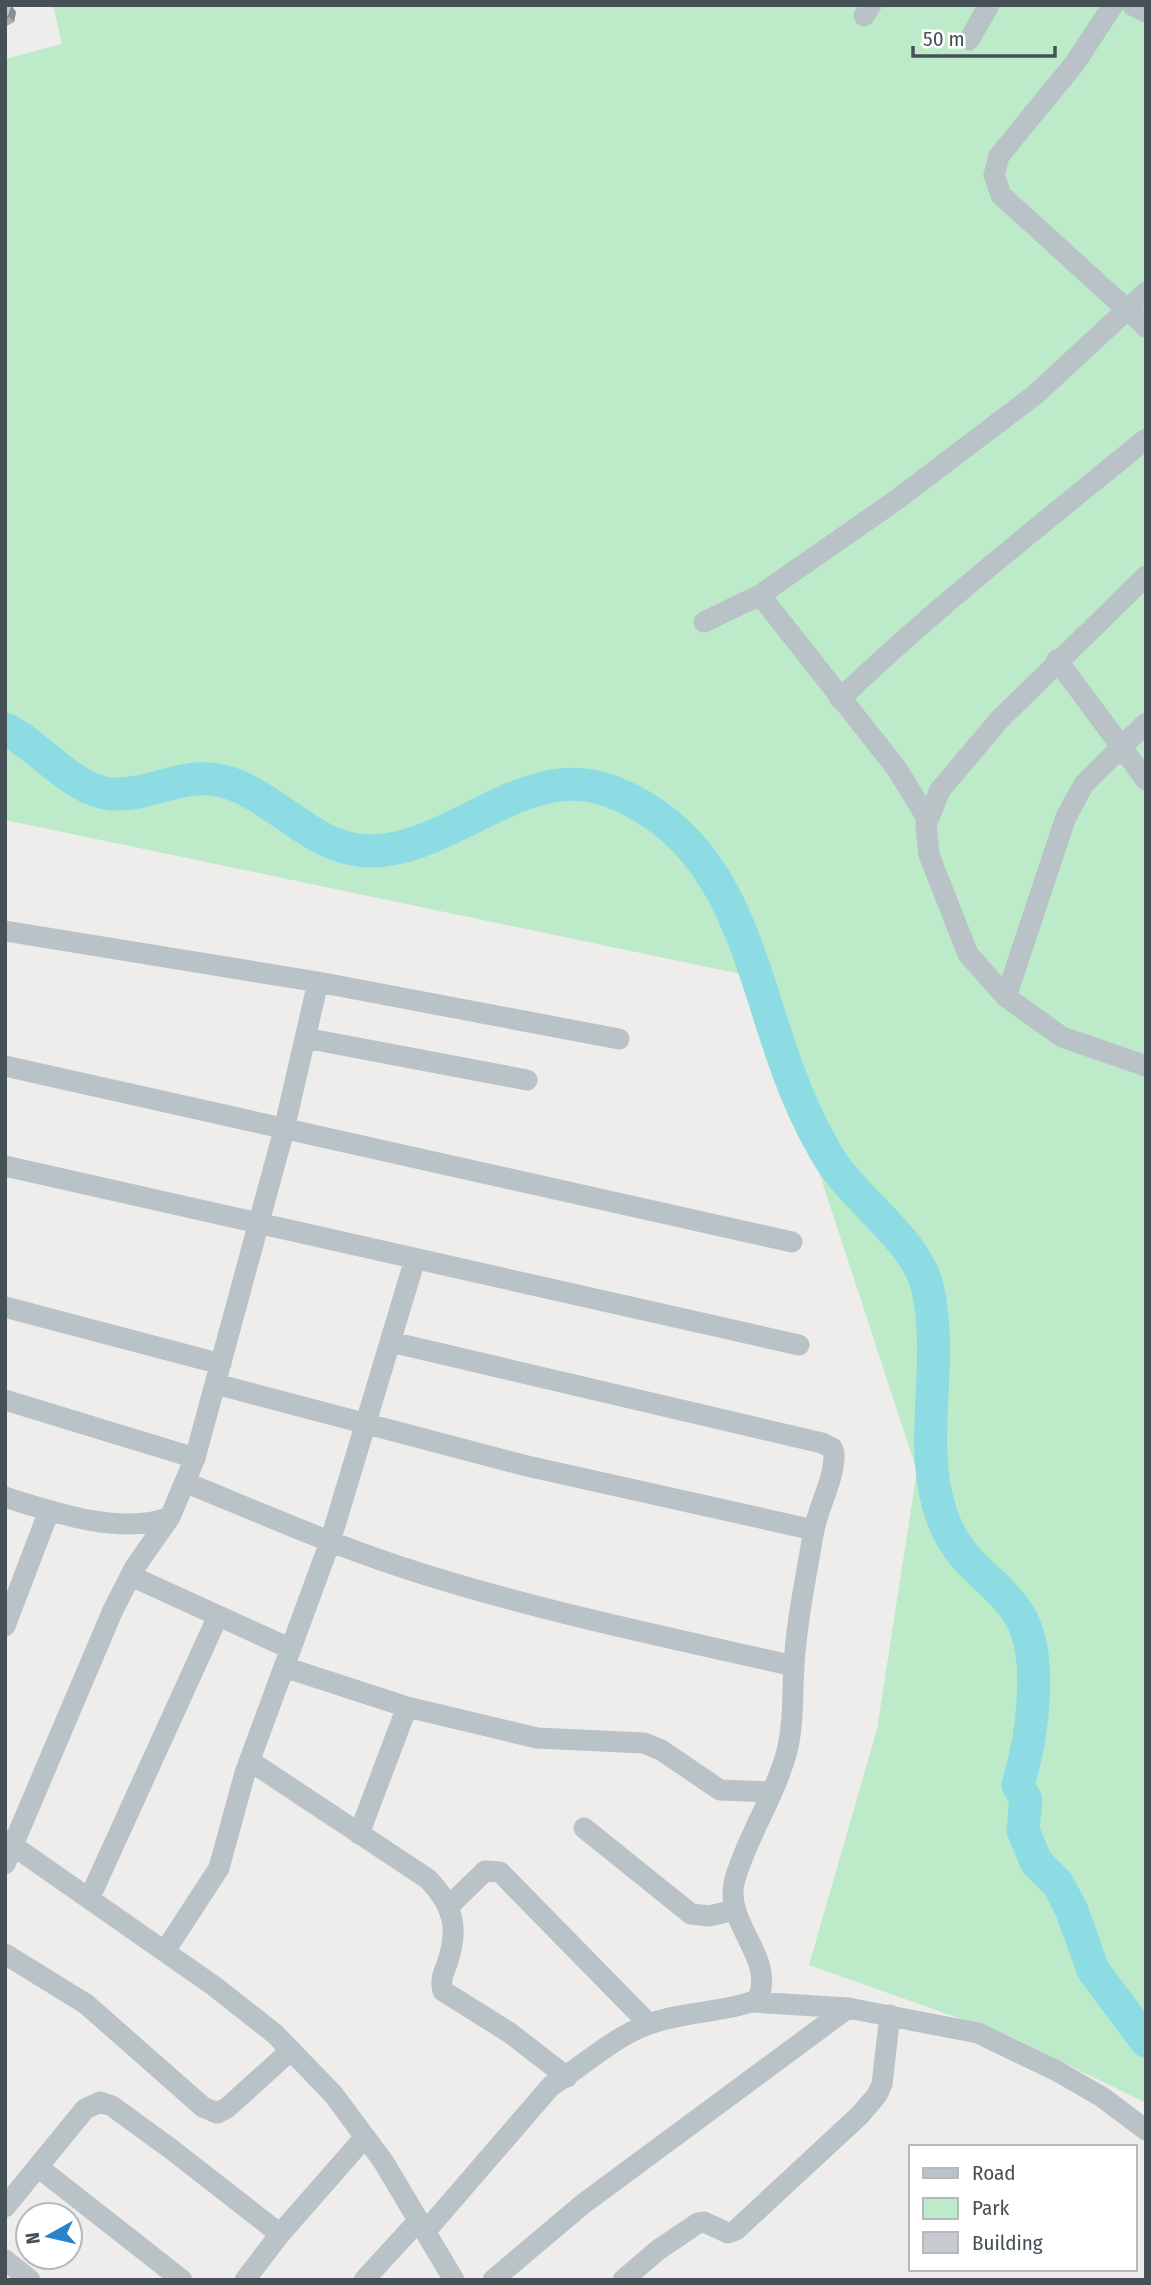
<svg xmlns="http://www.w3.org/2000/svg" width="1151" height="2285" viewBox="0 0 1151 2285" font-family="'Fira Sans Condensed',sans-serif">
	<style>
		.green { fill: #bdeac9 }
		.lines { fill: none; stroke-linecap: round; stroke-linejoin: round }
		.river { stroke: #8ddce3; stroke-width: 33 }
		.street { stroke: #b8c2c7; stroke-width: 21 }
		.wall { fill: #abaeb1 }
		.shaded-wall { fill: #8b8d90 }
		.building { fill: #c7cace; stroke: #8b8d90; stroke-width: 2 }
	</style>
	<rect width="100%" height="100%" fill="#efecec"/>
	<path class="green" d="M 53,5 L 1146,5 L 1146,2103 L 1009,2036 L 809,1965 L 877,1729 L 917,1471 L 755,977 L 5,820 L 5,59 L 62,44 Z"/>
	<g class="lines">
		<path class="river" d="M 5,729 C 39,745 74,792 112,794 C 157,796 189,766 235,785 C 283,804 316,851 371,851 C 454,850 526,759 610,791 C 732,837 748,961 787,1068 C 797,1096 810,1125 825,1151 C 851,1199 914,1236 927,1286 C 946,1362 915,1445 943,1519 C 960,1565 991,1575 1016,1610 C 1046,1651 1032,1739 1018,1785 L 1026,1800 L 1023,1830 L 1036,1862 L 1058,1884 L 1072,1911 L 1093,1970 L 1146,2041"/>
		<path class="street" d="M 1113,5 L 1075,63 L 999,156 L 994,175 L 1001,195 L 1146,327
			M 1132,5 L 1146,12
			M 864,16 L 871,5
			M 969,40 L 989,5
			M 1146,576 L 1000,719 L 940,790 L 926,825 L 929,855 L 968,954 L 1006,997 L 1062,1037 L 1146,1066
			M 760,595 L 897,769 L 928,820
			M 704,622 L 760,595 L 895,501 L 1036,394 L 1146,292
			M 1057,660 L 1146,780
			M 840,699 C 937,606 1042,524 1146,439
			M 5,931 L 318,982 L 619,1039
			M 1006,997 L 1066,817 L 1084,784 L 1146,723
			M 305,1038 L 527,1080
			M 5,1066 L 792,1242
			M 5,1166 L 799,1345
			M 5,1307 L 221,1364
			M 391,1342 L 822,1443 L 832,1448 L 834,1453 C 835,1480 817,1508 813,1535 C 806,1578 796,1623 794,1666 C 792,1695 794,1722 787,1751 C 775,1796 748,1835 735,1879 C 722,1923 776,1956 758,1999 C 727,2013 682,2011 647,2025 C 612,2038 583,2066 551,2086 L 425,2232
			M 216,1384 L 527,1466 L 814,1530
			M 5,1400 L 195,1458
			M 187,1483 C 258,1512 328,1543 401,1567 C 529,1609 662,1636 794,1666
			M 5,1497 C 52,1512 123,1536 170,1517 L 195,1458 L 284,1130 L 318,982
			M 131,1576 L 291,1649
			M 5,1626 L 49,1511
			M 284,1667 L 407,1707 L 537,1738 L 644,1743 L 661,1750 L 720,1790 L 772,1792
			M 250,1761 L 428,1879 C 454,1906 459,1929 447,1964 C 443,1974 440,1981 443,1991 L 510,2033 L 567,2077
			M 584,1828 L 691,1914 L 709,1916 L 735,1910
			M 359,1834 L 407,1707
			M 5,1840 L 214,1986 L 275,2034 L 333,2094 L 383,2161 L 454,2280
			M 5,1864 L 113,1610 L 135,1567 L 170,1517
			M 90,1897 L 218,1616
			M 449,1906 L 485,1871 L 500,1872 L 649,2024
			M 165,1951 L 219,1868 L 245,1773 L 330,1542 L 415,1259
			M 5,1954 L 86,2004 L 203,2107 L 217,2113 L 227,2108 L 290,2051
			M 752,2002 L 848,2008 L 978,2033 L 1057,2071 L 1102,2097 L 1146,2130
			M 38,2167 L 182,2280
			M 5,2207 L 85,2109 L 100,2102 L 112,2106 L 171,2149 L 280,2234
			M 5,2260 L 30,2280
			M 245,2280 L 280,2234 L 365,2137
			M 364,2280 L 419,2220
			M 493,2280 L 583,2204 L 848,2008
			M 623,2280 L 658,2250 L 698,2223 L 704,2222 L 728,2233 L 736,2230 L 860,2115 L 877,2095 L 882,2084 L 890,2015"/>
	</g>
	<path class="wall" d="M 5,5 L 16,12 L 14,22 L 5,27 Z"/>
	<path class="shaded-wall" d="M 12,6 L 16,12 L 14,22 L 9,16 Z"/>
	<path class="building" d="M 5,5 L 12,6 L 9,16 L 5,18 Z"/>
	<rect width="1151" height="2285" fill="none" stroke="#465157" stroke-width="14"/>
	<rect x="909" y="2145" width="228" height="126" fill="#ffffff" stroke="#b5b9bc" stroke-width="2"/>
	<rect x="923" y="2168" width="35" height="10" fill="#b8c2c7" stroke="#b5b9bc" stroke-width="2"/>
	<text x="972" y="2180" font-size="21" fill="#465157">Road</text>
	<rect x="923" y="2198" width="35" height="21" fill="#bdeac9" stroke="#b5b9bc" stroke-width="2"/>
	<text x="972" y="2215" font-size="21" fill="#465157">Park</text>
	<rect x="923" y="2232" width="35" height="21" fill="#c7cace" stroke="#b5b9bc" stroke-width="2"/>
	<text x="972" y="2250" font-size="21" fill="#465157">Building</text>
	<g transform="translate(49 2236) rotate(262)"><circle r="33" fill="#ffffff" stroke="#b5b9bc" stroke-width="2"/>
	<path d="M0-5L12 26L0 18L-12 26Z" fill="#2883cd"/>
	<text y="-10" font-size="19" font-weight="bold" text-anchor="middle" fill="#465157">N</text>
	</g>
	<path d="M913 46v10h142v-10" fill="none" stroke="#465157" stroke-width="3.5"/>
	<text x="923" y="46" font-size="21" fill="#465157" stroke="#ffffff" stroke-width="5" paint-order="stroke">50 m</text>
</svg>
